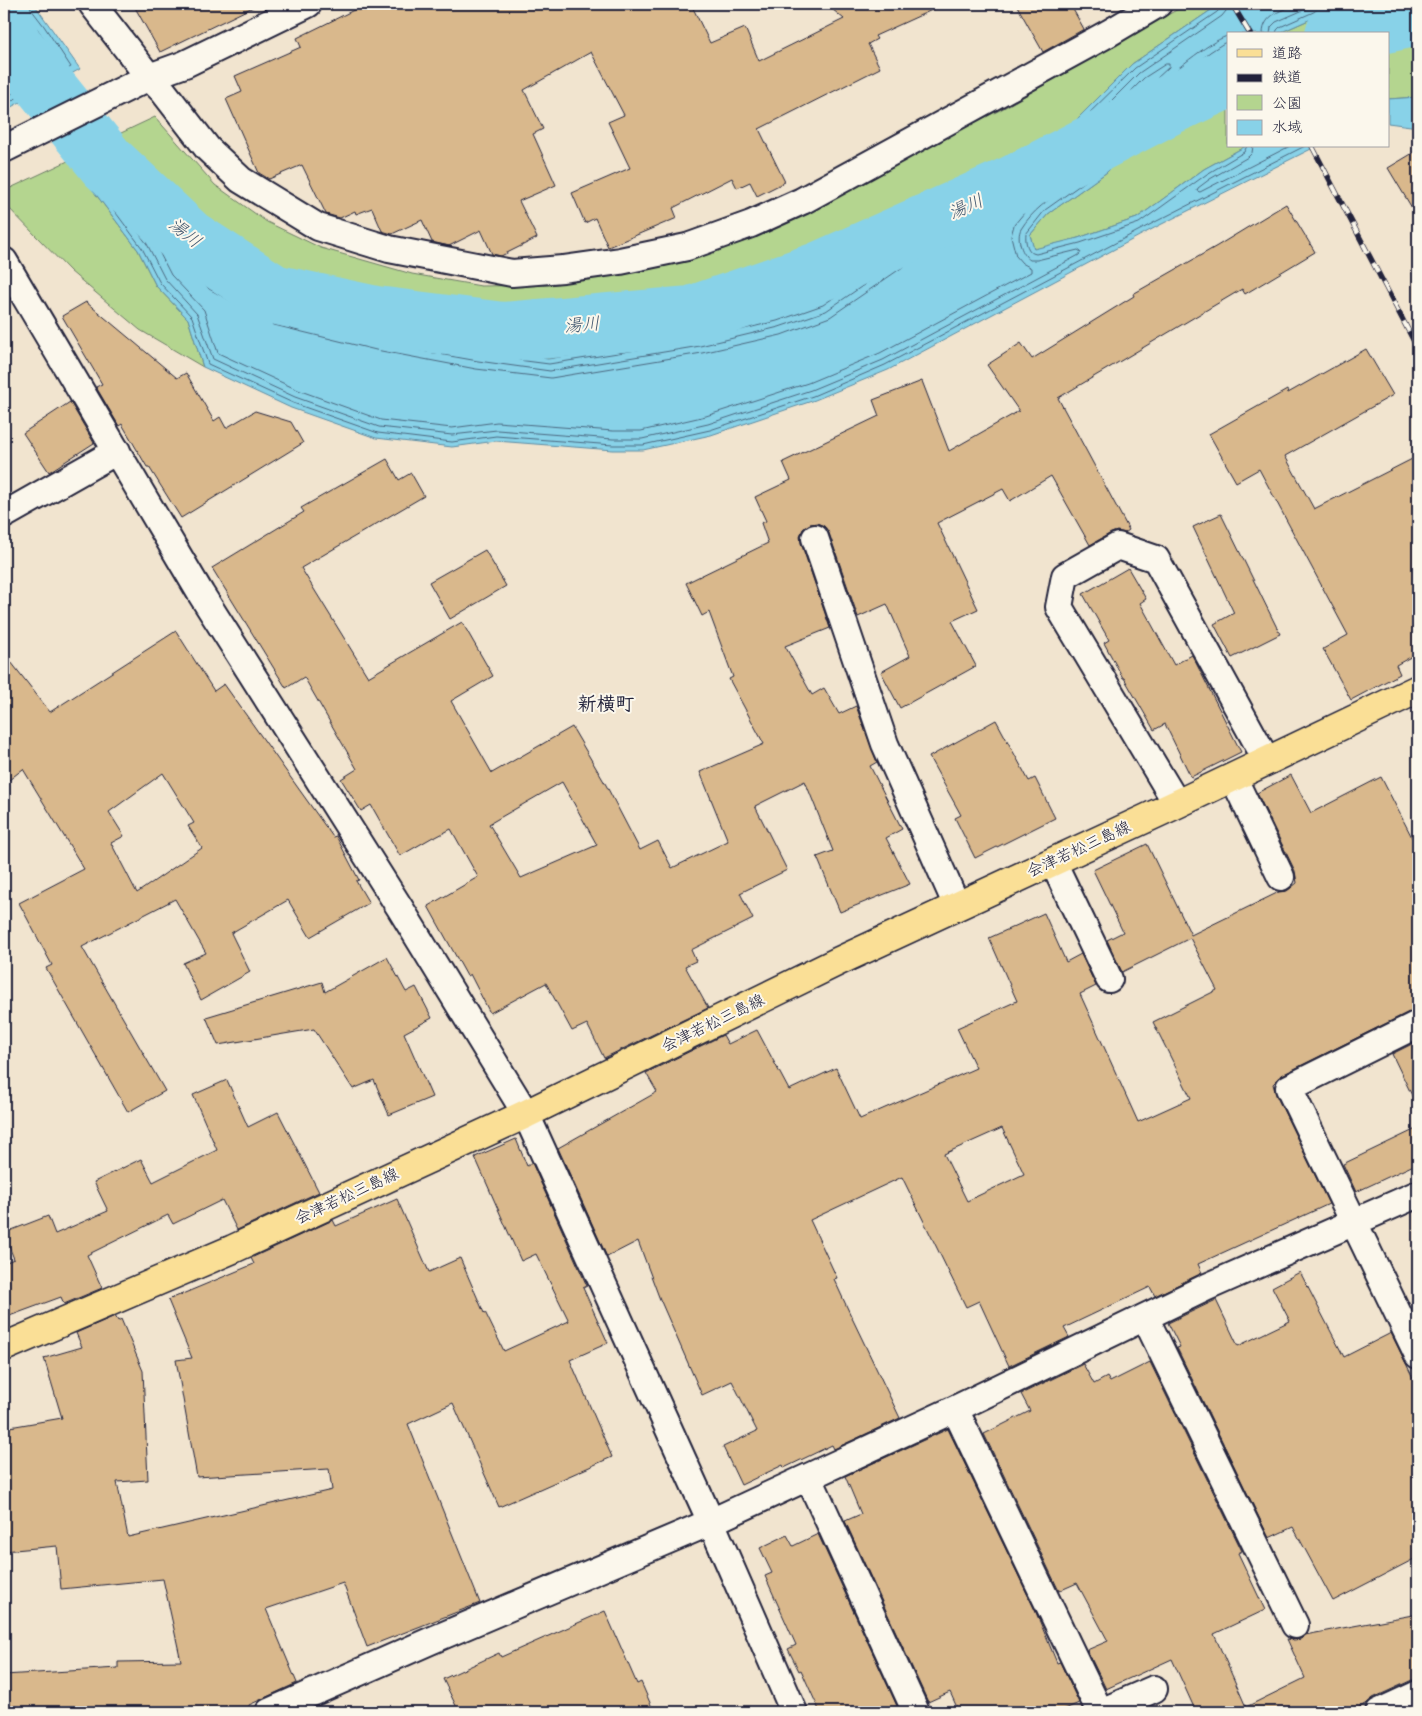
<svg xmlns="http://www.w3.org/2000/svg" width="1422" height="1716" viewBox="0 0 1422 1716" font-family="'Architects Daughter','Klee One',sans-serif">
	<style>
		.green { fill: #b4d58f; stroke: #6b7c65 }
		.water { fill: #88d2e8; stroke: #5f8ca3 }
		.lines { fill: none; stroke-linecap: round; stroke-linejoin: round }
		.shore { stroke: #4b6880; stroke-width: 1 }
		.river { stroke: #88d2e8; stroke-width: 60 }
		.building { fill: #d9b88c; stroke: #22223b; fill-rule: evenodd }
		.minor-casing { stroke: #22223b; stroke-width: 30 }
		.primary-casing { stroke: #22223b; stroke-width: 31 }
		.minor { stroke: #fbf7ec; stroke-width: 26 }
		.primary { stroke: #fadf96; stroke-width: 28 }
		.rail-casing { stroke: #22223b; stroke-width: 5.5 }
		.rail { stroke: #fbf7ec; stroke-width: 4; stroke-dasharray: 11; stroke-linecap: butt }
		.labels { text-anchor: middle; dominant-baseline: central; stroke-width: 4; stroke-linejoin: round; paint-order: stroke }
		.street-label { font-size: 16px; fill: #22223b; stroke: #fbf7ec }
		.water-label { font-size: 18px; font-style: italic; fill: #41576f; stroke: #fbf7ec }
		.quarter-label { font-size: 19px; font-weight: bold; fill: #22223b; stroke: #fbf7ec }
	</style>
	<rect width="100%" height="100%" fill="#f1e4cf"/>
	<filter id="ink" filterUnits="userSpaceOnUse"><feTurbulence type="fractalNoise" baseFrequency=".02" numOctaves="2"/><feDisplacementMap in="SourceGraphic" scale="10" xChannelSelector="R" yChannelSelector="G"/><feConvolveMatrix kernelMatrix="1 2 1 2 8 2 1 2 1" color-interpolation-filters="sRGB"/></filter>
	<g filter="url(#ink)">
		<path class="green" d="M 1187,4 L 1212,4 L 1214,8 L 1132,64 L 1074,122 L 1007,173 L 821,301 L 776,317 L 697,335 L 548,359 L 479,350 L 379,332 L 283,309 L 221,275 L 104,141 L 155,117 L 215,185 L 267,222 L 321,248 L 412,274 L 481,286 L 551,285 L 630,270 L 705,251 L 783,224 L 905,157 L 1000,110 Z
			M 1359,4 L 1418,4 L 1418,97 L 1388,99 L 1388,34 L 1277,34 L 1329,11 Z
			M 1228,47 L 1228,146 L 1246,146 L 1204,169 L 1137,218 L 1078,238 L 1034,250 L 1030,235 L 1048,214 L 1107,172 L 1136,143 L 1171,90 L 1213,56 Z
			M 70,160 L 138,250 L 156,286 L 188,319 L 203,367 L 140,330 L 70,271 L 4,203 L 4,191 Z"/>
		<path class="water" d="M 4,4 L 34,4 L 80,69 L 4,111 Z
			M 1218,4 L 1359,4 L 1329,11 L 1277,34 L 1228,34 L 1228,47 L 1213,56 L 1171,90 L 1136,143 L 1107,172 L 1048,214 L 1030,235 L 1034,249 L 1078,238 L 1137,218 L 1204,169 L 1246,146 L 1317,146 L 1158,226 L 888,370 L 815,400 L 711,435 L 643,450 L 613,450 L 496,441 L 452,447 L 376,438 L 291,408 L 203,367 L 188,319 L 156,286 L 138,250 L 70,160 L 104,141 L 221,275 L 283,309 L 379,332 L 479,350 L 548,359 L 697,335 L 776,317 L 821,301 L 1007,173 L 1074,122 L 1132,64 L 1214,8 Z
			M 1418,97 L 1418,127 L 1388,123 L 1388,99 Z"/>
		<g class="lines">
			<path class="shore" d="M 1221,4 L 1221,8 L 1217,12 L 1135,68 L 1077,125 L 1010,177 L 823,305 L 777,321 L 699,340 L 549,364 L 479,355 L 379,337 L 280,313 L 218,279 L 104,148 L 102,148 L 80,160 L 79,163 L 142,248 L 160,283 L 192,317 L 208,364 L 293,403 L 378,433 L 452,442 L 496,436 L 613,445 L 643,445 L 710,430 L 813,396 L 885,365 L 1155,222 L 1305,146
				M 1228,4 L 1226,11 L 1222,16 L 1139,73 L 1082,130 L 1014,182 L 826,311 L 779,327 L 700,346 L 550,371 L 478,361 L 377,343 L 278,319 L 214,283 L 103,156 C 99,156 90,160 88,165 L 147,244 L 165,279 L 197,314 L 213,359 L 295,397 L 379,427 L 452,435 L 497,430 L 613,439 L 642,439 L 708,424 L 811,390 L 883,360 L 1079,255 L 1081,252 L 1078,250 L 1037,260 L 1030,260 C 1022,255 1016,238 1021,229 C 1032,211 1049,199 1066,188 C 1087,172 1110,157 1127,136 C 1141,120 1148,97 1163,82 C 1172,72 1216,37 1228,36
				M 1263,34 C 1263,14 1283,10 1298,4
				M 1270,34 L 1271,27 L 1276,22 L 1317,4
				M 1276,34 L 1277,30 L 1280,27 L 1327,6 L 1337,4
				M 1228,43 L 1224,43 L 1210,52 L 1168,86 L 1132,140 L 1104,168 L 1045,210 L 1026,234 C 1025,241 1027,253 1036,254 L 1080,243 L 1139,223 L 1207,174 L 1244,152 L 1247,146
				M 1166,64 L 1169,64 L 1169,67 L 1156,79 L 1121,132 L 1095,157 L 1035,200 L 1014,225 L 1011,236 L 1016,256 L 1022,263 L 1031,268 L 1031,272 L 880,353 L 808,383 L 706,416 L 641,431 L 613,431 L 497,422 L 452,428 L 381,420 L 298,390 L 218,353 L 204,310 L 171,275 L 153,240 L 118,192 L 119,190 L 122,190 L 209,289 L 274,325 L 376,350 L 476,369 L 551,378 L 702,353 L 781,335 L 830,317 L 1018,188 L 1087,136 L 1144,78 Z
				M 4,90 L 51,62 L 19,15 L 16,4
				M 4,98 L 62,65 L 26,12 L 24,4
				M 4,105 L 71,67 L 44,26 L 31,9 L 30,4
				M 1253,146 L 1252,153 L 1248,157 L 1210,179 L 1198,188 L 1197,191 L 1200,192 L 1290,146"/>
			<path class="river" d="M 4,25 L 12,45 L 107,163 L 188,239 L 273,294 L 376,316 L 503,332 L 691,316 L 821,271 L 1014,185 L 1167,106 L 1228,78
				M 1335,34 L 1418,16"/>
		</g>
		<path class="building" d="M 133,4 L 259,4 L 160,52 Z
			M 366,4 L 691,4 L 710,43 L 745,28 L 759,61 L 844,19 L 826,4 L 945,4 L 875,36 L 877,39 L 868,44 L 880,68 L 759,129 L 785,182 L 757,196 L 750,182 L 737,188 L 732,178 L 673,208 L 677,218 L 608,247 L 595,218 L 585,223 L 572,193 L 630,168 L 608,122 L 624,115 L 591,52 L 524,90 L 543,129 L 533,134 L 556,185 L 519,201 L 537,238 L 501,256 L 492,254 L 481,230 L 449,246 L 432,242 L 422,220 L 392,234 L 382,231 L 372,208 L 356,214 L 355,211 L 340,218 L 326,214 L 302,165 L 269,179 L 259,173 L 226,99 L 242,92 L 235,76 L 301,47 L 297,38 Z
			M 1016,4 L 1070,4 L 1084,29 L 1043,52 Z
			M 1418,150 L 1418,218 L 1388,168 Z
			M 1286,204 L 1315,252 L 1245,294 L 1242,289 L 1058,398 L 1129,530 L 1125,533 L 1117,531 L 1111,533 L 1090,545 L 1051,476 L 1010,501 L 1003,489 L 937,523 L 978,609 L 952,621 L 976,666 L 900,708 L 881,672 L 910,656 L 887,604 L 858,617 L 829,533 L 824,526 L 817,523 L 810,524 L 803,529 L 800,536 L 801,543 L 830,628 L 785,646 L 812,695 L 824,688 L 839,714 L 856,706 L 877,762 L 870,766 L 902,829 L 886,838 L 910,884 L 840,912 L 817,857 L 833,851 L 805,781 L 755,806 L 787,870 L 740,893 L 753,919 L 691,950 L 696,961 L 685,966 L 708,1008 L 604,1058 L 587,1024 L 572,1031 L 546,983 L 490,1013 L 470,974 L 467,976 L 428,906 L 478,877 L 451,829 L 434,838 L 433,837 L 400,856 L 371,805 L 361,811 L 341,779 L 357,769 L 304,677 L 286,688 L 212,568 L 304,512 L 301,508 L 387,459 L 399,480 L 411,473 L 424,496 L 301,568 L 368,677 L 462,622 L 493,676 L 451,701 L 492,773 L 572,727 L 606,785 L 640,850 L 658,841 L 672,868 L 728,841 L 700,772 L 764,744 L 729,679 L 733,677 L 709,612 L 702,616 L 686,583 L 768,543 L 761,523 L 766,521 L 755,497 L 791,480 L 783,462 L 879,416 L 873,400 L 922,381 L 949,451 L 1019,411 L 987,365 L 1021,343 L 1032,359 L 1134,296 L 1133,294 L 1217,246 ZM 562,782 L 597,845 L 521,878 L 489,824 Z
			M 86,302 L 177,378 L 186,373 L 214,421 L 220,417 L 226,428 L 255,411 L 291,422 L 303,443 L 181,518 L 149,467 L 147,467 L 122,424 L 119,426 L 96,387 L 102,384 L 62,316 Z
			M 1366,349 L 1393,395 L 1285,456 L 1314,509 L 1418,456 L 1418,653 L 1396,665 L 1400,674 L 1351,700 L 1323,649 L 1348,635 L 1259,469 L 1236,482 L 1209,434 L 1287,390 L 1288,393 Z
			M 70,402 L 94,443 L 49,472 L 23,433 Z
			M 1221,514 L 1280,634 L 1232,658 L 1214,624 L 1234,613 L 1193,527 Z
			M 485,550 L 506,586 L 450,619 L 429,582 Z
			M 1128,568 L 1146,599 L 1140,603 L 1174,665 L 1192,655 L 1241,752 L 1191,777 L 1165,724 L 1154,730 L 1124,678 L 1123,678 L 1104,643 L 1109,640 L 1083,594 Z
			M 176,631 L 214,691 L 224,684 L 333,837 L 336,836 L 359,880 L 356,881 L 369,903 L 310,937 L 288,900 L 231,933 L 250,972 L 201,1000 L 183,963 L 206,953 L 175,899 L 82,947 L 165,1091 L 128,1112 L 46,968 L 52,965 L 19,903 L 84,869 L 23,769 L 4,784 L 4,653 L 50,712 ZM 163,773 L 194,823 L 188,826 L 202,848 L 137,893 L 111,843 L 124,836 L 109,812 Z
			M 996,720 L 1029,781 L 1035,778 L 1055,818 L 975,858 L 955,818 L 961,815 L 929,757 Z
			M 1291,775 L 1311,813 L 1381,777 L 1418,849 L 1418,1009 L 1411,1011 L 1282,1075 L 1273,1084 L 1276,1095 L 1329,1204 L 1198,1264 L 1202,1273 L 1155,1296 L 1150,1287 L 1064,1328 L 1069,1337 L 1009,1366 L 979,1301 L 966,1307 L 902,1177 L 810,1220 L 837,1278 L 834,1279 L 852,1318 L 900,1418 L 834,1449 L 832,1445 L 784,1468 L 783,1465 L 741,1485 L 723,1447 L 757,1431 L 732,1381 L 702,1395 L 659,1297 L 638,1241 L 607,1257 L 558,1148 L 657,1092 L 646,1073 L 723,1035 L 728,1044 L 757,1030 L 789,1090 L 836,1068 L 860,1119 L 976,1068 L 957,1028 L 1017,1001 L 989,938 L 1044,913 L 1066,962 L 1081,954 L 1096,986 L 1080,994 L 1138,1122 L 1191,1098 L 1153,1022 L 1217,990 L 1190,938 L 1122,972 L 1107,940 L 1123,932 L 1093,870 L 1147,844 L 1191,935 L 1279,892 L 1287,891 L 1297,883 L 1295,871 L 1257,793 ZM 1002,1128 L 1024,1174 L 967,1201 L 944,1154 Z
			M 387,957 L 406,992 L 416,987 L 432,1018 L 404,1033 L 432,1097 L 389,1115 L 374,1080 L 353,1089 L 314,1029 L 218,1045 L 206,1017 L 322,982 L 325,992 Z
			M 1418,1041 L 1418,1108 L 1392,1054 Z
			M 227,1080 L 248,1127 L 278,1112 L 319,1192 L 237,1230 L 222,1200 L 173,1224 L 168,1215 L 87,1255 L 102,1288 L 64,1304 L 61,1297 L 4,1318 L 4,1263 L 14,1259 L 4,1233 L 48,1216 L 55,1234 L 108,1211 L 94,1182 L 141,1159 L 153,1182 L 217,1150 L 193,1095 Z
			M 1418,1128 L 1418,1163 L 1356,1192 L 1343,1164 Z
			M 516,1139 L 527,1166 L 532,1163 L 587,1286 L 583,1288 L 608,1343 L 570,1360 L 612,1457 L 499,1507 L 453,1403 L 408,1424 L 480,1603 L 367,1647 L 343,1583 L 266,1609 L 297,1683 L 249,1705 L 249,1708 L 230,1712 L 4,1712 L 4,1675 L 118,1668 L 118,1662 L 181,1661 L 163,1579 L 61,1589 L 57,1546 L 4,1551 L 4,1428 L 62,1418 L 44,1358 L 82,1347 L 76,1333 L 115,1316 L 118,1321 L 121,1319 L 143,1371 L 148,1480 L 117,1482 L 128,1537 L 332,1490 L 329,1469 L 197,1477 L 176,1360 L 192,1358 L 168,1300 L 254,1264 L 251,1258 L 333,1220 L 336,1226 L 397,1199 L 429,1272 L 460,1258 L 484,1313 L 485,1312 L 504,1351 L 569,1321 L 536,1254 L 521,1261 L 475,1157 Z
			M 1300,1272 L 1344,1357 L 1391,1333 L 1418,1388 L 1418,1557 L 1333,1601 L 1293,1527 L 1269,1538 L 1177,1348 L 1180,1347 L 1168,1323 L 1216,1300 L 1238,1346 L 1290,1321 L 1272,1287 Z
			M 1150,1362 L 1242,1551 L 1238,1553 L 1265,1610 L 1214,1634 L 1246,1707 L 1305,1678 L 1287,1639 L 1294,1640 L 1301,1639 L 1305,1635 L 1418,1614 L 1418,1679 L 1412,1680 L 1373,1698 L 1366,1704 L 1350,1712 L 1196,1712 L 1172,1659 L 1106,1689 L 1087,1650 L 1108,1641 L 1077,1583 L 1059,1591 L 984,1434 L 1030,1411 L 1021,1394 L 1083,1364 L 1094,1384 L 1107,1377 L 1110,1382 Z
			M 948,1429 L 1035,1610 L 1057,1663 L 1060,1662 L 1079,1703 L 1058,1712 L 959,1712 L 950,1692 L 928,1702 L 845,1521 L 861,1514 L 845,1476 Z
			M 818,1534 L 897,1706 L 883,1712 L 820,1712 L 801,1670 L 799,1671 L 788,1649 L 796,1645 L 765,1576 L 772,1573 L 760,1548 L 787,1535 L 793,1546 Z
			M 605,1611 L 637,1684 L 641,1682 L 654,1712 L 459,1712 L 443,1679 L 499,1653 L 501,1657 Z"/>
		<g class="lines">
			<defs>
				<path id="minor" d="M 92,4 L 149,77 L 163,91 L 208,149 L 241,180 L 318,227 L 389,249 L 512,273 L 563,269 L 620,261 L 687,247 L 751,224 L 802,201 L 1109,33 L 1158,4
					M 4,149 L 149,77 L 185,64 L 308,4
					M 4,261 L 201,594 L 400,908 L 526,1114 L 711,1522 L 794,1712
					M 4,515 L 117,451
					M 815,538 L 885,744 L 957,906
					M 1233,777 L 1281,877
					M 1177,804 L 1059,607 L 1065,576 L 1118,546 L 1156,559 L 1267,761
					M 1053,862 L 1109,979
					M 1418,1024 L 1289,1088 L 1418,1355
					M 1145,1317 L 1295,1625
					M 955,1409 L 1100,1712
					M 809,1478 L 916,1712
					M 269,1712 L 430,1641 L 711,1522 L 955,1409 L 1207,1287 L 1418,1194
					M 1101,1712 L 1154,1689
					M 1379,1712 L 1418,1694"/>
				<path id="primary" d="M 4,1347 L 233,1249 L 526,1114 L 839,961 L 1177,804 L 1418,689"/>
			</defs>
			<use href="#minor" class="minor-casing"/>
			<use href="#primary" class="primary-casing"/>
			<use href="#minor" class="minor"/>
			<use href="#primary" class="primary"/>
			<defs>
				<path id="rail" d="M 1232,4 L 1250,34
					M 1312,146 L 1418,349"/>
			</defs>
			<use href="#rail" class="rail-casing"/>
			<use href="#rail" class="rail"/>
		</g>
	</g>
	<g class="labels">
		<g class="street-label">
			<text transform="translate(1079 849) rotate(-25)">会津若松三島線</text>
			<text transform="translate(713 1023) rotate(-26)">会津若松三島線</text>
			<text transform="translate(347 1196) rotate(-25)">会津若松三島線</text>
		</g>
		<g class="water-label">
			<text transform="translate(966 207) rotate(-24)">湯川</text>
			<text transform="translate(185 233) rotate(39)">湯川</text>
			<text transform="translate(582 325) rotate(-5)">湯川</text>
		</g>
		<g class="quarter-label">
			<text x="606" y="704">新横町</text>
		</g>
	</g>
	<rect width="1422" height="1716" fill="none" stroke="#fbf7ec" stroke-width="20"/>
	<rect x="10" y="10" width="1402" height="1696" fill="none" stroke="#22223b" stroke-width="2" filter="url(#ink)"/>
	<rect x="1227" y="32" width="162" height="115" fill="#fbf7ec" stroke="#a4a2a5"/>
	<rect x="1237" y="49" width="25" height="8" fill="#fadf96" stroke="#a4a2a5"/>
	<text x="1272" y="58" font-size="15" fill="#22223b">道路</text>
	<rect x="1237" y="74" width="25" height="8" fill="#22223b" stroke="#a4a2a5"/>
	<text x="1272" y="82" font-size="15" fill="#22223b">鉄道</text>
	<rect x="1237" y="95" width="25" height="15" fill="#b4d58f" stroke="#a4a2a5"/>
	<text x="1272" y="108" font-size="15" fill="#22223b">公園</text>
	<rect x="1237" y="120" width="25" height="15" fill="#88d2e8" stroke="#a4a2a5"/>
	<text x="1272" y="132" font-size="15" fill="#22223b">水域</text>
</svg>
